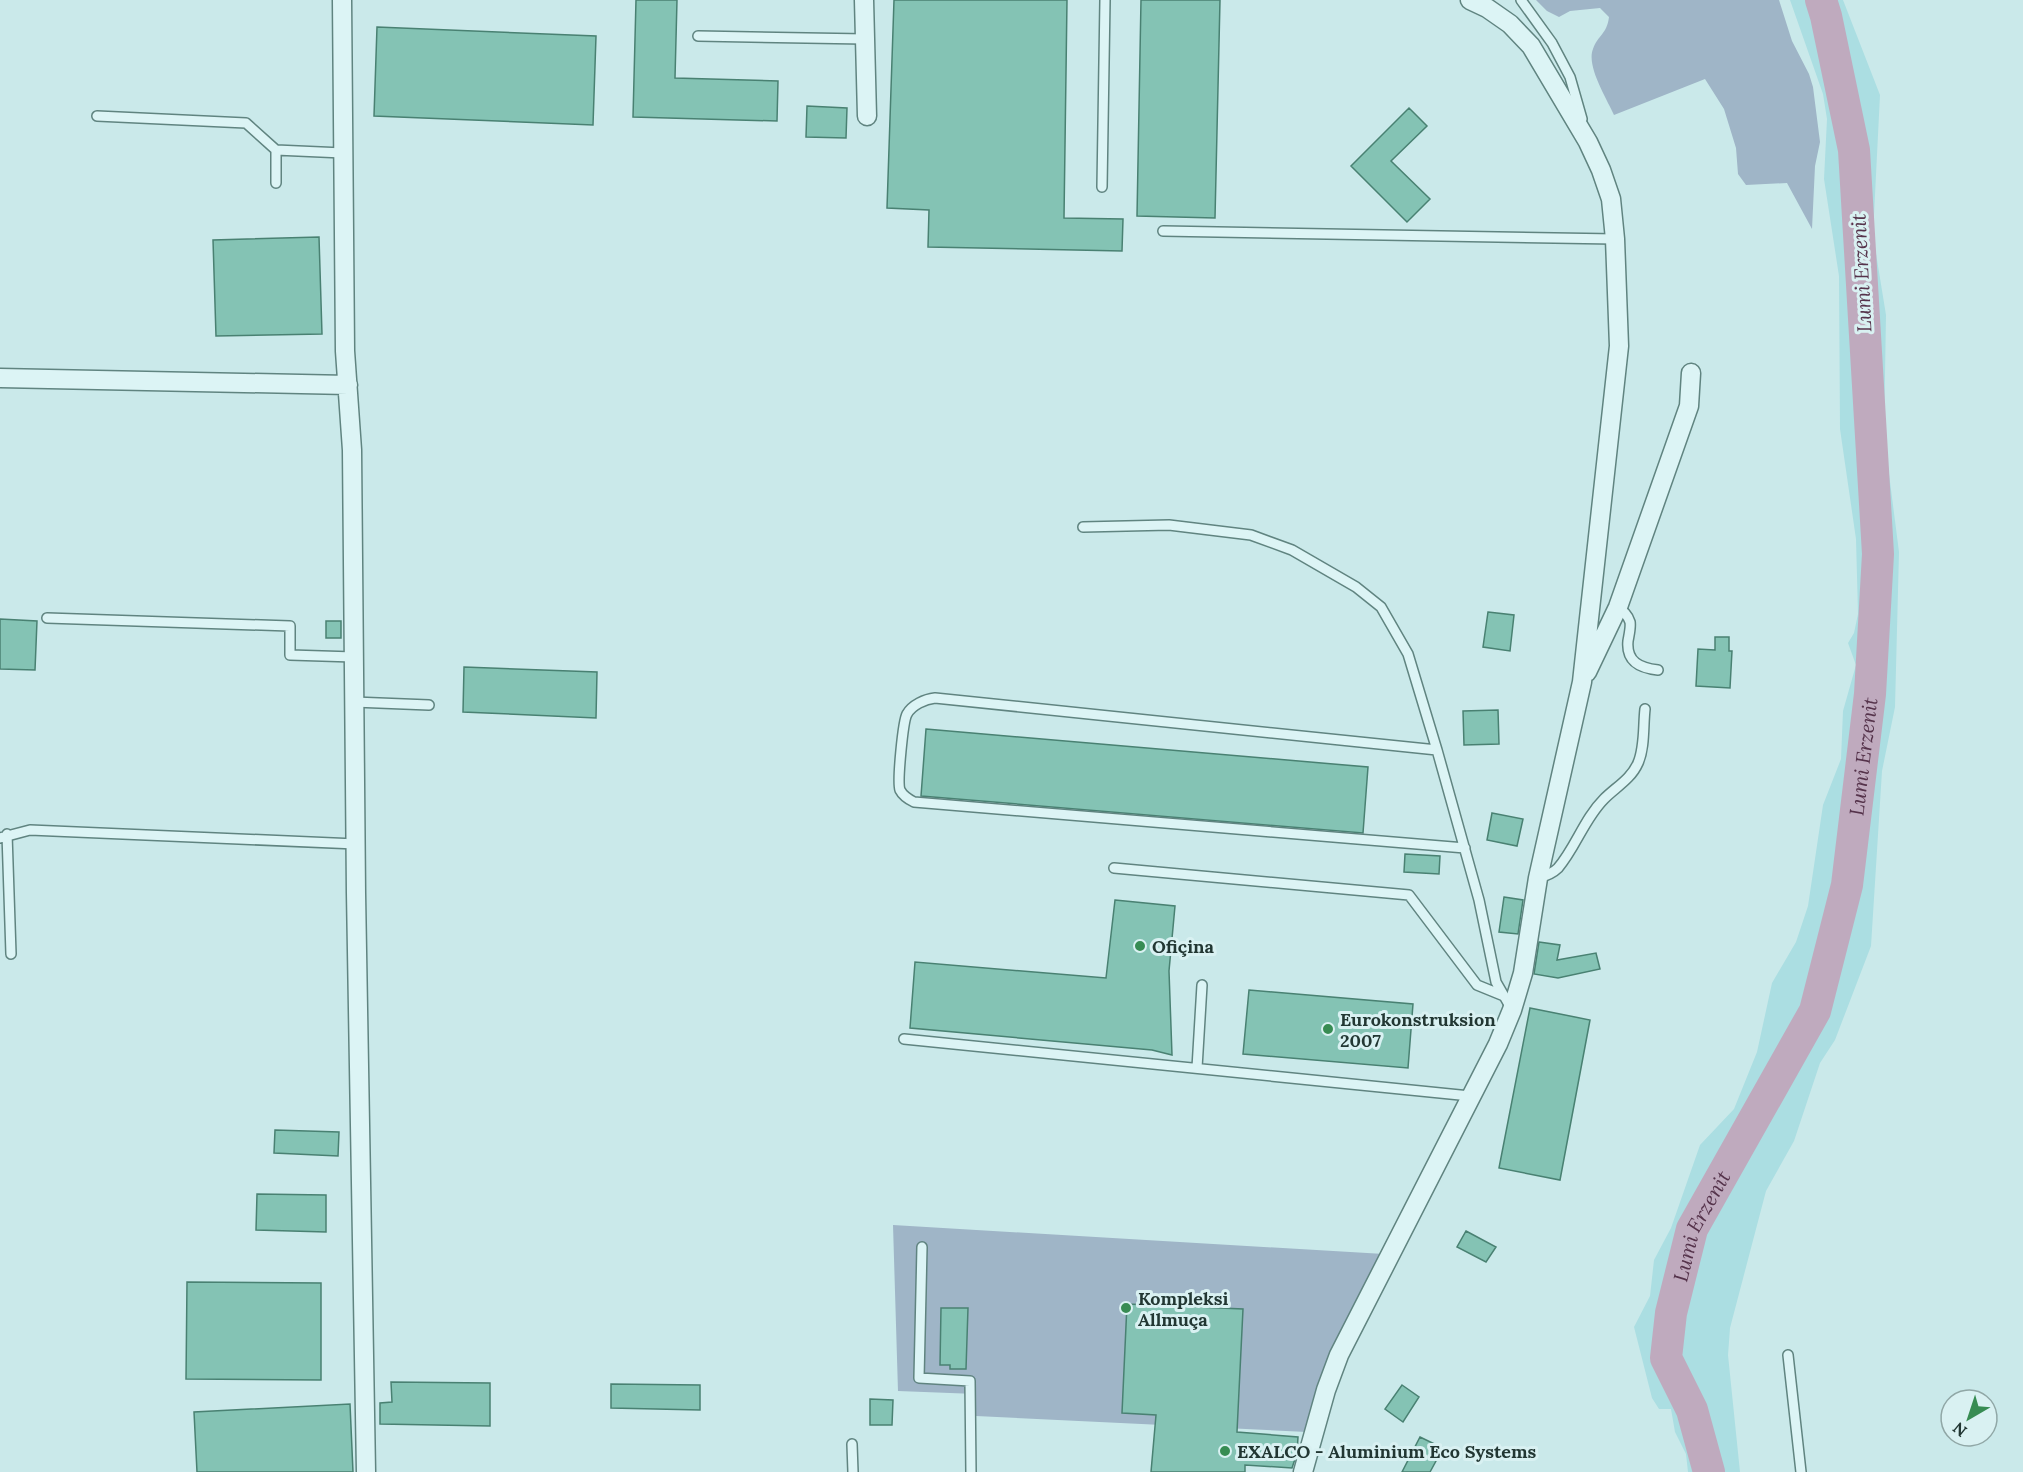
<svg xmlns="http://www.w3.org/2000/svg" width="2023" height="1472" viewBox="0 0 2023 1472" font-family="Lora,serif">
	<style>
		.green { fill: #9fb5c7 }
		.sand { fill: #abdee2 }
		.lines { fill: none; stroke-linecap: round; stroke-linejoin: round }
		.river { stroke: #bfaabe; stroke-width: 32 }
		.building { fill: #84c3b4; stroke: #498172; stroke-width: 1.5 }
		.lane-casing { stroke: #608480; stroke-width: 12 }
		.street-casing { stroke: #608480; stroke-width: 21 }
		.lane { stroke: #dcf4f5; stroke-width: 9 }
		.street { stroke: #dcf4f5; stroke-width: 18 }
		.poi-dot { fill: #378c53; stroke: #d9f1f2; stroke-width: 2 }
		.labels { text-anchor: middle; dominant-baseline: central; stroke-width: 6; stroke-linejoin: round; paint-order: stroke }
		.poi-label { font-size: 18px; font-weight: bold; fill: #223733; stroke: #d9f1f2; text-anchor: start }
		.water-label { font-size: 20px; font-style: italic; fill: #55334b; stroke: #d9f1f2 }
	</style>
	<rect width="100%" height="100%" fill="#cae9ea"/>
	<path class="green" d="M 1536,0 L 1779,0 L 1792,41 L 1809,74 L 1813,87 L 1820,142 L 1815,166 L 1812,229 L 1787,183 L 1746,185 L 1738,174 L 1736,148 L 1724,109 L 1705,79 L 1614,115 C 1607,99 1586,66 1593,49 C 1598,35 1607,34 1609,17 L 1600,8 L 1570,11 L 1559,17 L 1547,11 Z
		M 893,1225 L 1384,1254 L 1307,1432 L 976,1416 L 976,1394 L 898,1391 Z"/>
	<path class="sand" d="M 1790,0 L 1843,0 L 1880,95 L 1873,235 L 1886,315 L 1884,435 L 1899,552 L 1895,707 L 1882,771 L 1871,946 L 1835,1040 L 1820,1063 L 1794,1141 L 1766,1191 L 1730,1328 L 1728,1355 L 1740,1472 L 1688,1472 L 1686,1454 L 1675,1432 L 1671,1409 L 1659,1409 L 1652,1398 L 1634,1327 L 1650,1296 L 1654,1260 L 1671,1228 L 1700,1145 L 1734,1109 L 1757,1052 L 1772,983 L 1796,942 L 1808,906 L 1823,805 L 1841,759 L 1843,711 L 1856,665 L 1848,643 L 1854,633 L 1858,614 L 1856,539 L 1840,429 L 1839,276 L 1824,179 L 1827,119 L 1823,94 Z"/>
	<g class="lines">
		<path class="river" id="s1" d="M 1709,1472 L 1692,1410 L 1666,1358 L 1671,1313 L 1692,1229 L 1815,1011 L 1847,885 L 1870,694 L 1878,554 L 1854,150 L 1826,16 L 1821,0"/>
	</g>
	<path class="building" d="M 636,0 L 677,0 L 675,78 L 778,81 L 777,121 L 633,117 Z
		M 894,0 L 1067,0 L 1064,218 L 1123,219 L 1122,251 L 928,247 L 929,210 L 887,208 Z
		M 1141,0 L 1220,0 L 1215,218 L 1137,216 Z
		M 377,27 L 596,36 L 593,125 L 374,116 Z
		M 807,106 L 847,108 L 846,138 L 806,137 Z
		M 1409,108 L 1427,126 L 1391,161 L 1430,199 L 1407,222 L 1351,166 Z
		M 319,237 L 322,334 L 216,336 L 213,240 Z
		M 1488,612 L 1514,615 L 1510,651 L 1483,647 Z
		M 0,619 L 37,621 L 35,670 L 0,669 Z
		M 326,621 L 341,621 L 341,638 L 326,638 Z
		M 1715,637 L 1729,637 L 1729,651 L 1732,651 L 1730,688 L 1696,686 L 1698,649 L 1715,650 Z
		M 464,667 L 597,672 L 596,718 L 463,712 Z
		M 1498,710 L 1499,744 L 1464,745 L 1463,711 Z
		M 926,729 L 1368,767 L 1363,833 L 921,796 Z
		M 1492,813 L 1523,819 L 1517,846 L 1487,840 Z
		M 1405,854 L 1440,856 L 1439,874 L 1404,872 Z
		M 1504,897 L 1523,900 L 1518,934 L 1499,932 Z
		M 1115,900 L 1175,906 L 1169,971 L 1172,1055 L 1152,1050 L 910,1028 L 915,962 L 1106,978 Z
		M 1539,942 L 1560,945 L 1557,960 L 1596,953 L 1600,969 L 1558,978 L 1534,974 Z
		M 1249,990 L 1413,1004 L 1408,1068 L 1243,1054 Z
		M 1530,1008 L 1590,1020 L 1560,1180 L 1499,1168 Z
		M 275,1130 L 339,1132 L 338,1156 L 274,1153 Z
		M 257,1194 L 326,1195 L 326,1232 L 256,1230 Z
		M 1466,1231 L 1496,1247 L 1486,1262 L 1457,1247 Z
		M 187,1282 L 321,1283 L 321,1380 L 186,1379 Z
		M 1127,1304 L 1243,1309 L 1237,1432 L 1298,1437 L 1297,1453 L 1292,1468 L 1245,1465 L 1245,1472 L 1151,1472 L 1156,1415 L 1122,1413 Z
		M 941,1308 L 968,1308 L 966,1369 L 950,1369 L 950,1365 L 940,1365 Z
		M 391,1382 L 490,1383 L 490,1426 L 380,1424 L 380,1403 L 392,1402 Z
		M 611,1384 L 700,1385 L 700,1410 L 611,1408 Z
		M 1402,1385 L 1419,1397 L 1403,1422 L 1385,1409 Z
		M 870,1399 L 893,1400 L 892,1425 L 870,1425 Z
		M 350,1404 L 353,1472 L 197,1472 L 194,1412 Z
		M 1420,1437 L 1443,1448 L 1430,1472 L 1402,1472 Z"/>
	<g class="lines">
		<defs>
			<path id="lane" d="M 1521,0 L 1552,43 L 1570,77 L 1582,119
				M 698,36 L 865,39
				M 97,116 L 246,123 L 276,150
				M 276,183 L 276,150 L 343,153
				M 1102,187 L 1105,0
				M 1163,231 L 1615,239
				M 1083,527 L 1169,525 L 1251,535 L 1292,550 L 1356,587 L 1381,607 L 1408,654 L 1437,750
				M 1618,607 C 1623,611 1628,615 1630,622 C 1631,627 1629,635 1628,641 C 1626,662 1640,668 1658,670
				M 47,618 L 290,626 L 290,655 L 354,657
				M 354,702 L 429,705
				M 7,834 L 11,954
				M 0,838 L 30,830 L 356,844
				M 1465,848 L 914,802 C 908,799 903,796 900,790 C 897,782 903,721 907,714 C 912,705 925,699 935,698 L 1437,750 L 1479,900 L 1496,982 L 1511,1008
				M 1114,868 L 1409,895 L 1477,985 L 1504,996
				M 1538,878 C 1546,876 1552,874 1558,868 C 1576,847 1584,819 1604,799 C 1616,787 1631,779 1638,763 C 1645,747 1643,726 1645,709
				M 904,1039 L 1470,1096
				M 1197,1068 L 1202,985
				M 922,1247 L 919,1378 L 970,1381 L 971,1472
				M 1788,1355 L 1801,1472
				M 852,1444 L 853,1472"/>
			<path id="street" d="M 342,0 L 345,351 L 352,450 L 356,893 L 366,1472
				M 864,0 L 867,116
				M 0,378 L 348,385
				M 1587,672 L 1618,607 L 1689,406 L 1691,373
				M 1303,1472 L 1326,1390 L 1339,1355 L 1498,1044 L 1512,1010 L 1523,973 L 1538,878 L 1582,682 L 1619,346 L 1615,239 L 1611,199 L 1601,170 L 1588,142 L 1531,46 L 1510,24 L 1487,8 L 1470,0"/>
		</defs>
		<use href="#lane" class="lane-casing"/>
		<use href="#street" class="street-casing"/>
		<use href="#lane" class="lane"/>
		<use href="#street" class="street"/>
	</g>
	<g class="poi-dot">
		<circle cx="1140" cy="946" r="6"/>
		<circle cx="1328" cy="1029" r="6"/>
		<circle cx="1126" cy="1308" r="6"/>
		<circle cx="1225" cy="1451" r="6"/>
	</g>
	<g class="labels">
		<g class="poi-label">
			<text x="1152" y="946">Ofiçina</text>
			<text x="1340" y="1019">Eurokonstruksion<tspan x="1340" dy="21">2007</tspan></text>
			<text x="1138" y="1298">Kompleksi<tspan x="1138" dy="21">Allmuça</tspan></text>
			<text x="1237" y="1451">EXALCO - Aluminium Eco Systems</text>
		</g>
		<g class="water-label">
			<text transform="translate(1861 273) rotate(-93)">Lumi Erzenit</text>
			<text stroke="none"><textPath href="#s1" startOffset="764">Lumi Erzenit</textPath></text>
			<text stroke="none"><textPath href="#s1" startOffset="260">Lumi Erzenit</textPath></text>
		</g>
	</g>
	<g transform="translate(1969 1418) rotate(219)"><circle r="28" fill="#d9f1f2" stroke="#90a7a6" stroke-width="1.5"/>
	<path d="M0-4.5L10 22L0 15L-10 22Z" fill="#378c53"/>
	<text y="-9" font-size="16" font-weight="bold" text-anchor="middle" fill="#223733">N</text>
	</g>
</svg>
